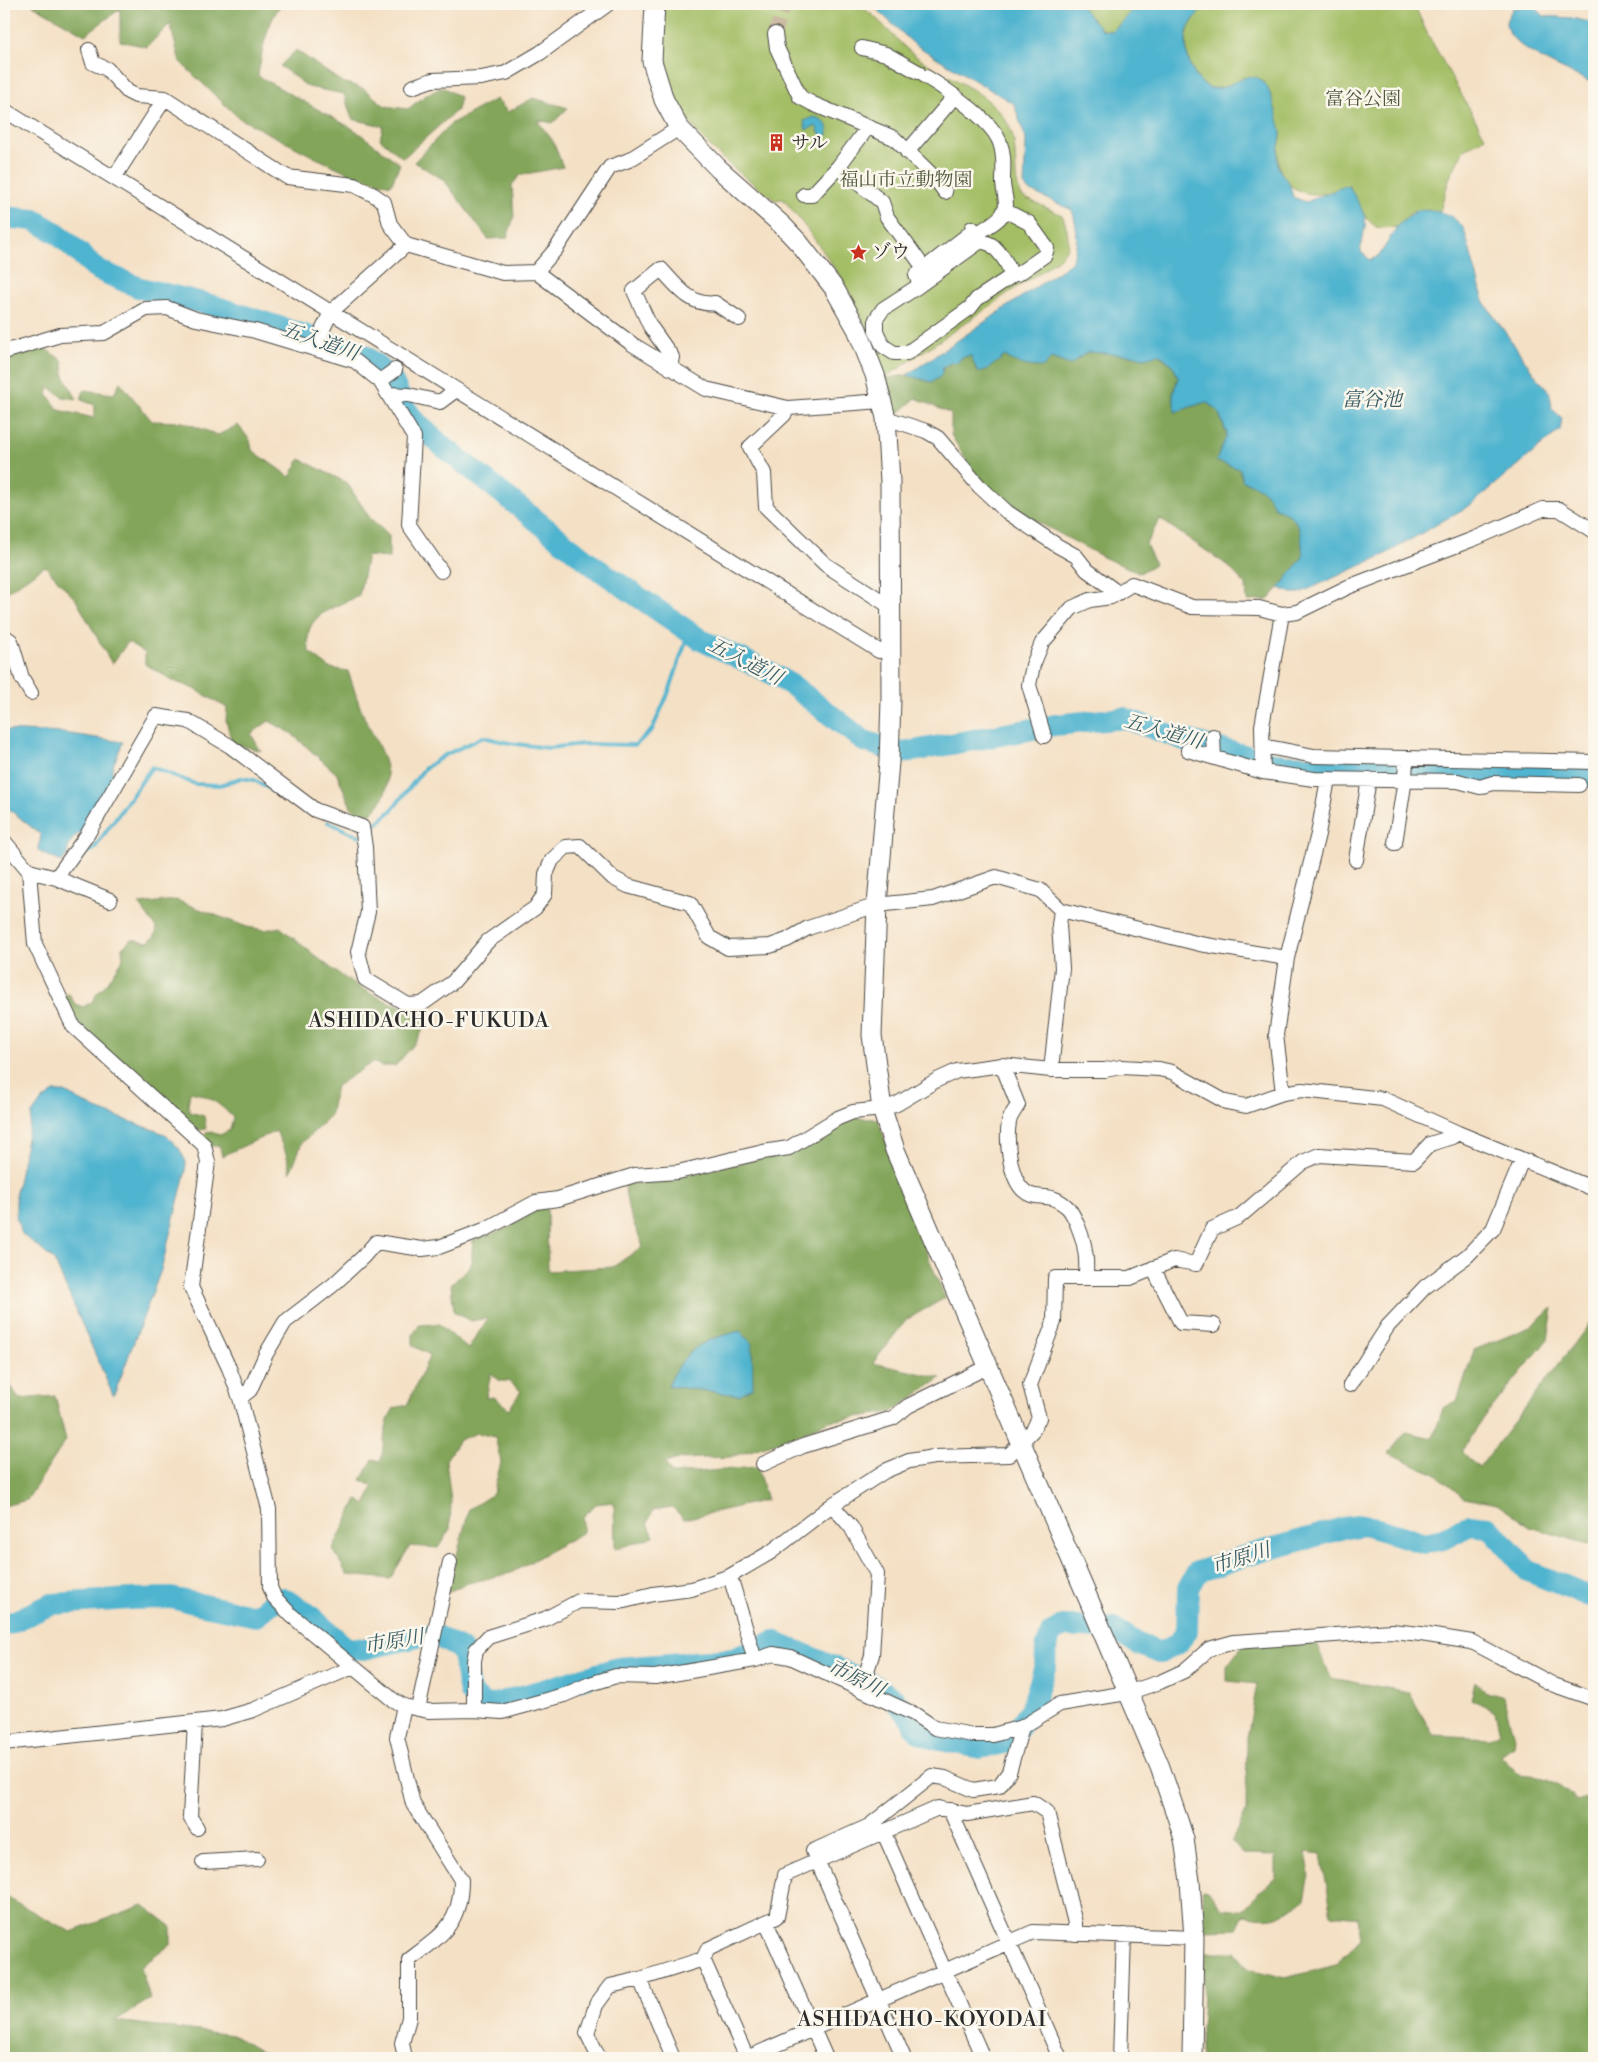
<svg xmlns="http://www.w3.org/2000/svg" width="1598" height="2062" viewBox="0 0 1598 2062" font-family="'Libre Bodoni','Noto Serif JP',serif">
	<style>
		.green { fill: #a3be65; stroke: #677448 }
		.forest { fill: #82a55a; stroke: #566842; fill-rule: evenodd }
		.water { fill: #50b4cf; stroke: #3e707d }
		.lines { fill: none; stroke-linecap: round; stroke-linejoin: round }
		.stream { stroke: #50b4cf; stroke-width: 4 }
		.river { stroke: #50b4cf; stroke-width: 22 }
		.street-tunnel { stroke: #ccbca6; stroke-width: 14; stroke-dasharray: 14 7; stroke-linecap: butt }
		.street-casing { stroke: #494642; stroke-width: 16 }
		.secondary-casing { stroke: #494642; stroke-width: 21 }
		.street { stroke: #fff; stroke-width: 14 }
		.secondary { stroke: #fff; stroke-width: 19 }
		.labels { text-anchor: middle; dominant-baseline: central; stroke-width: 5; stroke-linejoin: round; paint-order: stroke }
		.park-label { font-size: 19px; fill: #4f573c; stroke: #fbf7ec }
		.poi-label { font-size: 19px; fill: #2b2b2b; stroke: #fbf7ec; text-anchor: start }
		.water-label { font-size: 20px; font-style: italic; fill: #385b64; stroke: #fbf7ec }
		.quarter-label { font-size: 21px; letter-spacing: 1px; fill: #2b2b2b; stroke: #fbf7ec }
	</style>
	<rect width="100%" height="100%" fill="#fbf7ec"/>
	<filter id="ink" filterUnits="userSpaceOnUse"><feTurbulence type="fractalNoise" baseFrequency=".02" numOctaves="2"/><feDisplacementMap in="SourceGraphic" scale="10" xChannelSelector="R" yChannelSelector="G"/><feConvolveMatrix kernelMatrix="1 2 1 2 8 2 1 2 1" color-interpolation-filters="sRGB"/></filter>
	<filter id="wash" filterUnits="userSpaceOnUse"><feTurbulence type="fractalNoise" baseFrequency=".0096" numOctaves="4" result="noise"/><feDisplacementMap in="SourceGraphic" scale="20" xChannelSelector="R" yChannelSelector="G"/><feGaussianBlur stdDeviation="1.12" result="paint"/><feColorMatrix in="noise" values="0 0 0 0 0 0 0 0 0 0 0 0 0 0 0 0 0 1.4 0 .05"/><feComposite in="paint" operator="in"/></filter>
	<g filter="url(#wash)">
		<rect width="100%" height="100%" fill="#f4e0c5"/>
		<path class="green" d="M 666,4 L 849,4 C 853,5 859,6 863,8 C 883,21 897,43 917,57 C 947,79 989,90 1008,124 C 1021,147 1010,182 1023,197 L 1062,215 C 1066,223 1069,236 1068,245 C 1065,262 1010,289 996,302 L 883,379 C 878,364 874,347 868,332 C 849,284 816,239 783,199 L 775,200 C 728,165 676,126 662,65 C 660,55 661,44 662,34 C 663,24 663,13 666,4 Z
			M 1079,4 L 1136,4 L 1125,19 L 1112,31 L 1102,30 Z
			M 1206,4 L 1414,4 L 1426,31 L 1485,137 L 1463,151 L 1449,179 L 1440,211 L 1431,210 L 1412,212 L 1396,227 L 1382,228 L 1376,227 L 1365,217 L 1349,186 C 1340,186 1332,193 1323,194 C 1285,197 1271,168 1281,135 L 1244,77 C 1237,80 1228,87 1220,88 C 1194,93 1183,51 1187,33 C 1190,22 1199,13 1206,4 Z"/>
		<path class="forest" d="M 31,4 L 281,4 C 266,26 262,50 258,76 L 355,130 L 400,164 L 391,185 L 358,177 L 316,158 L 239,118 L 180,62 L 170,24 L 147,47 L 120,41 L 120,9 L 85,35 Z
			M 296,50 L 340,81 L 364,89 L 385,106 L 408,109 L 426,95 L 443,87 L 460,97 L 457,110 L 403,158 L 380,139 L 383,126 L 352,119 L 344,94 L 308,87 L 280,66 Z
			M 533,98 L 568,108 L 553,123 L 537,120 L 553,141 L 563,167 L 520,175 L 512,185 L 514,217 L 507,238 L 488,239 L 444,180 L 414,162 L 452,123 L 496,99 L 508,112 Z
			M 40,345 L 63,361 L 64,376 L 77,399 L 63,397 L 49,387 L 47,394 L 59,410 L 94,418 L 95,405 L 81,400 L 84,390 L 114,394 L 120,382 L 152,421 L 183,422 L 218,435 L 238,425 L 250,440 L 252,450 L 290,477 L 300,459 L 347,483 L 370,518 L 389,536 L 389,558 L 367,556 L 359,596 C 344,603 317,611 310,628 C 307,635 309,645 309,652 L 330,668 L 348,671 C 354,687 358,704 365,719 C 378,746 400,777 378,806 C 374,811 368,815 363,819 L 351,807 L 337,774 L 291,733 L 269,721 L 251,734 L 261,751 L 232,743 L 226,720 L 227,708 L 195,689 L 173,681 L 145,664 L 145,653 L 128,642 L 112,664 L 76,600 L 45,566 L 4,594 L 4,574 L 8,568 L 4,562 L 4,357 Z
			M 1087,352 L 1132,355 L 1144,358 L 1158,354 L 1173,365 L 1178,378 L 1173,394 L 1175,412 L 1206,402 L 1218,411 L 1243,481 C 1261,487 1267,491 1275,508 C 1301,515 1301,534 1303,557 L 1279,588 L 1268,600 L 1247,601 L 1246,585 L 1227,565 L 1160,519 L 1146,544 L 1155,564 L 1140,573 L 1105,558 L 1023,514 L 980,483 L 951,435 L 951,414 L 916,398 L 895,416 L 883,379 L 907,375 L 932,382 C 942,368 953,358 971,356 L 978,373 L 1005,356 L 1014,362 L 1051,358 L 1070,365 Z
			M 176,900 L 247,927 L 265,930 L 280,927 C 322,961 365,1001 420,1011 L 424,1026 L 418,1040 L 395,1066 L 381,1066 L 373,1062 L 336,1086 L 330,1116 L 302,1143 L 290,1173 L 287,1156 L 276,1131 L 222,1156 L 219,1145 L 210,1147 L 203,1135 L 208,1131 L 220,1135 L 230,1130 L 233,1118 C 220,1104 209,1095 190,1092 L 188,1105 L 190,1112 L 204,1116 L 206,1129 L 199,1130 L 159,1102 L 82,1028 L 62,996 L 69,994 L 75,1004 L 83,1007 L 93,1001 L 97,993 L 108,982 L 123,959 L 122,948 L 131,939 L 148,942 L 155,936 L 157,929 L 139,904 Z
			M 851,1118 L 878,1119 L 903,1194 L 945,1298 L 906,1320 L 873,1363 L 941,1378 L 892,1412 L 829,1421 L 792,1438 L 730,1457 L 679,1459 L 665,1463 L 672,1474 L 757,1467 L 767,1500 L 684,1519 L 672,1507 L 653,1510 L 648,1523 L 654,1537 L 615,1549 L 614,1502 L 596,1504 L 583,1517 L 583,1532 L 511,1573 L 464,1584 L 447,1593 L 469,1509 L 493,1494 L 501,1462 L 495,1437 L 477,1433 L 459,1440 L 446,1460 L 451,1502 L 450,1529 L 438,1548 L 410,1546 L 390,1579 L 347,1575 L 333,1549 L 357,1499 L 366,1505 L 373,1486 L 361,1480 L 373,1459 L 381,1461 C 385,1441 383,1425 394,1408 L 407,1405 L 430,1355 L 413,1346 L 413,1335 L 419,1325 L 439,1324 L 468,1349 L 488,1318 L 471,1321 L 454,1312 L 451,1285 L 471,1265 L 473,1240 L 503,1230 L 544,1206 L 547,1210 L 548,1271 L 613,1267 L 643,1246 L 629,1212 L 624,1185 L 672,1179 L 761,1158 ZM 715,1337 L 753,1387 L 739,1395 L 668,1386 C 680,1362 690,1349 715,1337 ZM 491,1373 L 500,1381 L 508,1381 L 521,1391 L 509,1409 L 494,1397 L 486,1398 Z
			M 1553,1308 L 1548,1339 L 1486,1415 L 1461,1452 L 1479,1468 L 1594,1318 L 1594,1546 L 1530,1527 L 1497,1504 L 1464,1498 L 1435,1474 L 1389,1453 L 1406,1432 L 1433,1438 L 1443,1408 L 1457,1401 L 1474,1350 L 1530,1327 Z
			M 4,1374 L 19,1399 L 55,1396 L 66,1440 L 27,1500 L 4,1506 Z
			M 1317,1644 L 1331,1678 L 1409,1692 L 1433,1735 L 1490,1738 L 1500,1733 L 1495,1711 L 1471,1699 L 1475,1681 L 1489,1694 L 1503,1696 L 1514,1737 L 1513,1746 L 1501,1755 L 1519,1775 C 1551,1778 1555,1779 1577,1802 L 1594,1794 L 1594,2058 L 1201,2058 L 1201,2027 L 1206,1952 L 1235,1952 L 1249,1969 L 1285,1978 L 1336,1965 L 1361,1938 L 1358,1918 L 1332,1915 L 1321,1854 L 1306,1852 L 1310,1875 L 1305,1899 C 1280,1917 1274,1921 1244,1915 L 1237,1929 L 1205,1930 L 1202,1890 L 1208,1891 L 1222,1908 L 1242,1910 L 1276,1877 L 1276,1855 L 1243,1854 L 1231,1842 L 1246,1812 L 1247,1738 L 1257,1684 L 1227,1681 L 1227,1666 L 1242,1646 Z
			M 4,1896 L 71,1932 L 143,1905 L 171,1926 L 171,1944 L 141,1967 L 150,1999 L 115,2021 L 233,2035 L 265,2054 L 265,2058 L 4,2058 Z"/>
		<path class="water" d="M 871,4 L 1079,4 L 1102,30 L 1112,31 L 1125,19 L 1136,4 L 1206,4 C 1199,13 1190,22 1187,32 C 1183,50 1191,82 1211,88 C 1230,93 1249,62 1266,85 C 1271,92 1282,129 1281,136 C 1280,146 1275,156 1278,166 C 1280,174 1287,178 1290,186 C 1291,189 1292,193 1293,197 L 1306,202 L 1345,186 L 1349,186 C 1355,198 1368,214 1365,228 C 1363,236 1360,242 1361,252 L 1370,260 L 1379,256 L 1398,225 L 1417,210 C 1436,210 1452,212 1464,229 L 1484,302 L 1538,379 L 1550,392 L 1552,409 L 1562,418 L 1560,430 L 1472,504 L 1384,555 L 1300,593 L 1292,593 L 1279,588 L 1303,557 C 1301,534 1301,515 1275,508 C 1267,491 1261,487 1243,481 L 1240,469 L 1216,461 L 1227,434 L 1218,411 L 1206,402 L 1175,412 L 1173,394 L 1178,378 L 1173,365 L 1159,354 L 1144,358 L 1132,355 L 1087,352 L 1070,365 L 1051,358 L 1044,367 C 1028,367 1018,365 1005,356 L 988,369 L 978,373 L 971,356 L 962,357 L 957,363 L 952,362 L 943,367 L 941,376 L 932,382 L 907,375 L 1071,263 C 1079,244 1078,229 1072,210 L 1028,190 L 1024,185 L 1026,140 L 1014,104 L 914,44 Z
			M 1534,6 L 1544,16 L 1572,18 L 1594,23 L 1594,77 L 1588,81 C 1569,71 1505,48 1506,22 C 1507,18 1511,12 1513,8 Z
			M 813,117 C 824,118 829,125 828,135 L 822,138 L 823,136 L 819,133 L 816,126 L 806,130 L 804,121 Z
			M 4,730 L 64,733 L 123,742 L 112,768 L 113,781 L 82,832 C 74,835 67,846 67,855 L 61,862 L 38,851 L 41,835 L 4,805 Z
			M 54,1092 L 65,1092 L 96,1109 L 165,1134 L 179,1148 L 186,1162 L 185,1174 L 161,1270 L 114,1395 L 113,1395 L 54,1260 L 22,1234 L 16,1218 L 16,1192 L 32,1114 L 41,1101 Z
			M 740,1331 L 752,1344 L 753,1387 L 739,1395 L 668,1386 C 686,1348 700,1341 740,1331 Z"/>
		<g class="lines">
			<path class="stream" d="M 328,822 L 358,836 L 360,835
				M 367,832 L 392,810 L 424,769 L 443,756 L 483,737 L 509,743 L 548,748 L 584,744 L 635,745 L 652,730 L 670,689 L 685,644 L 688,631
				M 78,855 L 93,850 L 152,767 L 195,784 L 220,785 L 241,778 L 254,780 L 294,802"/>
			<path class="river" d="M 4,217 L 34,220 L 58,234 L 98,270 L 140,288 L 207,304 L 361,353 L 376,364 L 393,382 L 404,406 L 413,419 L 441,445 L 595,567 L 701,640 L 767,671 L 793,686 L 864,741 L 902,753 L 1055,725 L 1124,718 L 1182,739 L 1281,765 L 1594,777
				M 4,1624 L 8,1624 L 52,1604 L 131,1599 L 171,1598 L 256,1616 L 269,1605 L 283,1598 L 307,1613 L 346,1648 L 364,1649 L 423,1636 L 437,1636 L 462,1650 L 470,1693 L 488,1706 L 618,1668 L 733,1659 L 774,1641 L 873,1684 L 894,1699 L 913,1721 L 914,1726 L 919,1732 L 935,1739 L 980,1748 L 1009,1742 L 1031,1710 L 1045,1667 L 1046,1649 L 1051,1634 L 1063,1626 L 1115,1629 L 1138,1644 L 1160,1653 L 1177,1644 L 1187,1631 L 1188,1588 L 1197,1572 L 1242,1557 L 1344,1528 L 1364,1525 L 1425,1543 L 1443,1539 L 1470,1525 L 1488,1527 L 1496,1534 L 1528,1571 L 1594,1598"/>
		</g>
	</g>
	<g filter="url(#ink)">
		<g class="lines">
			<path class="street-tunnel" d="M 775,34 L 783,8"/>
			<defs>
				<path id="street" d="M 775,34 L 777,48 L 800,97 L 813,104 L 894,138 L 935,178 L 945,192
					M 862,48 L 886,54 L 918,72
					M 89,50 L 93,63 L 107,69 L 128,92 L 136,96 L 165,98 L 287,177 L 354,185 L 374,195 L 384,202 L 390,224 L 406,245 L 503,273 L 536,272 L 556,249 L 610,167 L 629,160 L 679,128
					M 926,77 C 946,89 993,121 1000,143 C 1005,156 1003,169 1003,182 C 1003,189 1006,197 1006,205 C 1005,219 987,226 977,234
					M 412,87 L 432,80 L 481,78 L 506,73 L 540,53 L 608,4
					M 4,110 L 879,651 L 891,651
					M 907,152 L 955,96
					M 838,167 L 882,202 L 887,217 L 924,268
					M 114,178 L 165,98
					M 804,195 L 812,195 L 838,167 L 868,127
					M 1004,210 L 1029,223 L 1047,248 L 1045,255 L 1018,274 L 1010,273
					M 972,228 C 976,232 978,237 982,241 C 985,243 990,243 993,246 C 1000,253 1011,266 1010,277 L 977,299 L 970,308 L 907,353 L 894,353 L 883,346 L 876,331 L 876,319 L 883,309 L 917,287 L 982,240
					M 536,272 L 632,344 L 706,389 L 788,408 L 882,401
					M 917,278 L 916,275 L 974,230
					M 318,349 L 322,331 L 331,312 L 406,245
					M 4,352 L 60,335 L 104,333 L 146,309 L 167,308 L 196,319 L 255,331 L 355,361 L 380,381 L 414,437 L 409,525 L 441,571
					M 670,368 L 672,357 L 650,326 L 634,291 L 661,269 C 676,285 691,307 715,303 L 739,319
					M 380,381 L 395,370
					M 388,394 L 409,395 L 440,402 L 456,390
					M 788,408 L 784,415 L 750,447 L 764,473 L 766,507 L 826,565 L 891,607
					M 886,418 L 926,431 L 938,438 L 979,486 L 1007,512 L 1058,546 L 1076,556 L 1087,570 L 1118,593
					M 4,636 L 11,641 L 22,678 L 31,693
					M 1044,736 L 1029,685 L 1033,665 L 1042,643 L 1072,608 L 1090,600 L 1111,597 L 1132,584 L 1192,607 L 1259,608 L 1282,614 L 1297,612 L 1348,587 L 1476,538 L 1543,509 L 1559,509 L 1594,531
					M 1213,736 L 1214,757
					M 1263,746 L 1314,756 L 1594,762
					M 1188,750 L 1263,772 L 1314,779 L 1458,781 L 1480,787 L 1493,783 L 1579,785
					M 1263,772 L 1262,726 L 1282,614
					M 4,841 L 29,871 L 35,944 L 73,1026 L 204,1145 L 208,1162 L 191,1287 L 229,1368 L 240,1398 L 269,1509 L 270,1587 L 274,1597 L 291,1615 L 393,1700 L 404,1706 L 428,1711 L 474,1710 L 502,1712 L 564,1695 L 590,1684 L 616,1676 L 655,1677 L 755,1660 L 773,1654 L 790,1657 L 914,1714 L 935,1728 L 973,1735 L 993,1735 L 1022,1727 L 1060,1704 L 1127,1693 L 1160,1682 L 1184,1671 L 1209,1649 L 1234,1642 L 1391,1631 L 1421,1634 L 1472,1642 L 1554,1685 L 1594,1699
					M 1395,843 L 1405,779 L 1406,758
					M 1356,860 L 1369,779
					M 29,871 L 56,878 L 110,900
					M 56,878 L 87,835 L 156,716 L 188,721 L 230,746 L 315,810 L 362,827 L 365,847 L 368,912 L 358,952 L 365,979 L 408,1005 L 422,1004 L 453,982 L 488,941 L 535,908 L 545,894 L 546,874 L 552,860 L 566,847 L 580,846 L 613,878 L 628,886 L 690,903 L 709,937 L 728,948 L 770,946 L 787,940 L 808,928 L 877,905 L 933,899 L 996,877 L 1040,890 L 1061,910 L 1200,944 L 1287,958
					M 1002,1065 L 1018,1105 C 1015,1110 1010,1116 1009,1122 C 1006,1140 1009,1187 1031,1195 C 1044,1199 1051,1193 1066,1206 C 1074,1212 1084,1240 1085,1251 C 1087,1260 1086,1269 1086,1278
					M 1051,1070 L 1062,968 L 1059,925 L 1061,910
					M 1283,1093 L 1276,1035 L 1287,958 L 1318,834 L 1328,779
					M 1153,1268 L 1181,1323 L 1214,1325
					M 1350,1385 L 1388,1326 L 1425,1287 L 1467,1256 L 1493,1229 L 1522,1160
					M 240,1398 L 250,1390 L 266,1354 L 285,1322 L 333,1285 L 363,1257 L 376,1242 L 422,1249 L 439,1247 L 484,1230 L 536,1202 L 558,1199 L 635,1175 L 678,1172 L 763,1152 L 789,1148 L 838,1118 L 853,1112 L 882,1109 L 897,1104 L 937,1080 L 957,1071 L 1002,1065 L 1051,1070 L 1105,1070 L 1121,1067 L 1159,1069 L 1172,1072 L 1226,1102 L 1246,1106 L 1283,1093 L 1302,1090 L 1383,1099 L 1458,1133 L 1594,1189
					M 763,1464 L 803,1446 L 893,1418 L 908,1406 L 987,1367
					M 832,1505 L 851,1527 L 877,1574 L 872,1655 L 861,1690
					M 730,1576 L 755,1660
					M 404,1706 L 397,1737 L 413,1804 L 461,1880 C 461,1924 442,1935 409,1960 L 409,2018 L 402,2043 L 405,2058
					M 418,1709 L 450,1562
					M 474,1710 L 474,1661 L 476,1650 L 488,1637 L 545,1619 L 579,1601 L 620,1602 L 653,1594 L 692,1589 L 730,1576 L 771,1552 L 832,1505 L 885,1471 L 909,1461 L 934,1457 L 1009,1455 L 1033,1430 L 1039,1418 L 1030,1385 L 1054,1322 L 1055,1278 L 1130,1278 L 1174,1260 L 1196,1264 L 1212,1229 L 1239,1217 L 1303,1162 L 1319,1155 L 1414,1161 L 1430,1144 L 1452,1137 L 1458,1133
					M 195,1722 L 190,1817 L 197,1828
					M 4,1743 L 222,1719 L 253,1710 L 353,1667
					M 950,1810 L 1060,2058
					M 883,1831 L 983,2058
					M 203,1862 L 257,1859
					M 766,1922 L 826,2058
					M 640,1979 L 673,2058
					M 599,2058 L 587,2033 L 596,2005 L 610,1986 L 640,1979 L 703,1959
					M 747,2058 L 703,1959 L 708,1949 L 777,1917 L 785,1875 L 938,1808 L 967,1814 L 1033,1803 L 1047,1812 L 1075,1923 L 1075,1934
					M 747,2058 L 1033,1932 L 1194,1938
					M 904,2058 L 813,1851 L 869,1826 L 932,1776 L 945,1778 L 973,1790 L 999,1786 L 1009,1772 L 1022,1727
					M 1120,2058 L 1124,1935"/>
				<path id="secondary" d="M 655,4 L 652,61 L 664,100 L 679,128 L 719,169 L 782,225 L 799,243 L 834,288 L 857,329 L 875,375 L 886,418 L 890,481 L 891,699 L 889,762 L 877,905 L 872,1035 L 882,1109 L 895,1150 L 1097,1619 L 1160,1767 L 1179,1823 L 1184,1839 L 1190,1881 L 1194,1938 L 1192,2058"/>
			</defs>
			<use href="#street" class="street-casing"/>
			<use href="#secondary" class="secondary-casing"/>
			<use href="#street" class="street"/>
			<use href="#secondary" class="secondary"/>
		</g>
	</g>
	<defs>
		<symbol id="building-bare" viewBox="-9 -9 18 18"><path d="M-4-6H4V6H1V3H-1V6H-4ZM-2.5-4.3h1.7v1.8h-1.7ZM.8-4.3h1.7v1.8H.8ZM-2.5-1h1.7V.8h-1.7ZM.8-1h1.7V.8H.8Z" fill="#c8321e" stroke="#fbf7ec" stroke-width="2.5" paint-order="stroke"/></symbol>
		<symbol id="sight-bare" viewBox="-9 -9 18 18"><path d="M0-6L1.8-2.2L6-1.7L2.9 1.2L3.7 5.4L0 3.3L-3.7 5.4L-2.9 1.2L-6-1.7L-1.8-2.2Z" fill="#c8321e" stroke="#fbf7ec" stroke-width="2.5" paint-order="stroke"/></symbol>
	</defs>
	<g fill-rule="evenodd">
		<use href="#building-bare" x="764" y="130" width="25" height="25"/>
		<use href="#sight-bare" x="846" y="240" width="25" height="25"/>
	</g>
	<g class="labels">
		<g class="park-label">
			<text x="1363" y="99">富谷公園</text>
			<text x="906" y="180">福山市立動物園</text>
		</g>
		<g class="poi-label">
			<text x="791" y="143">サル</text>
			<text x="872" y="252">ゾウ</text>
		</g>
		<g class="water-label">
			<text transform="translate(320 342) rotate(19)">五入道川</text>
			<text x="1372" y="400">富谷池</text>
			<text transform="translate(745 662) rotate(27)">五入道川</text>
			<text transform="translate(1163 732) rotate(16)">五入道川</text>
			<text transform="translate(1241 1559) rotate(-17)">市原川</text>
			<text transform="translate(394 1642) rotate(-9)">市原川</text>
			<text transform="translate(856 1679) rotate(26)">市原川</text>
		</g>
		<g class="quarter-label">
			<text x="429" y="1021">ASHIDACHO-FUKUDA</text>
			<text x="922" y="2020">ASHIDACHO-KOYODAI</text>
		</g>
	</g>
	<rect width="1598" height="2062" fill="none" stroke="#fbf7ec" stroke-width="20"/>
</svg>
